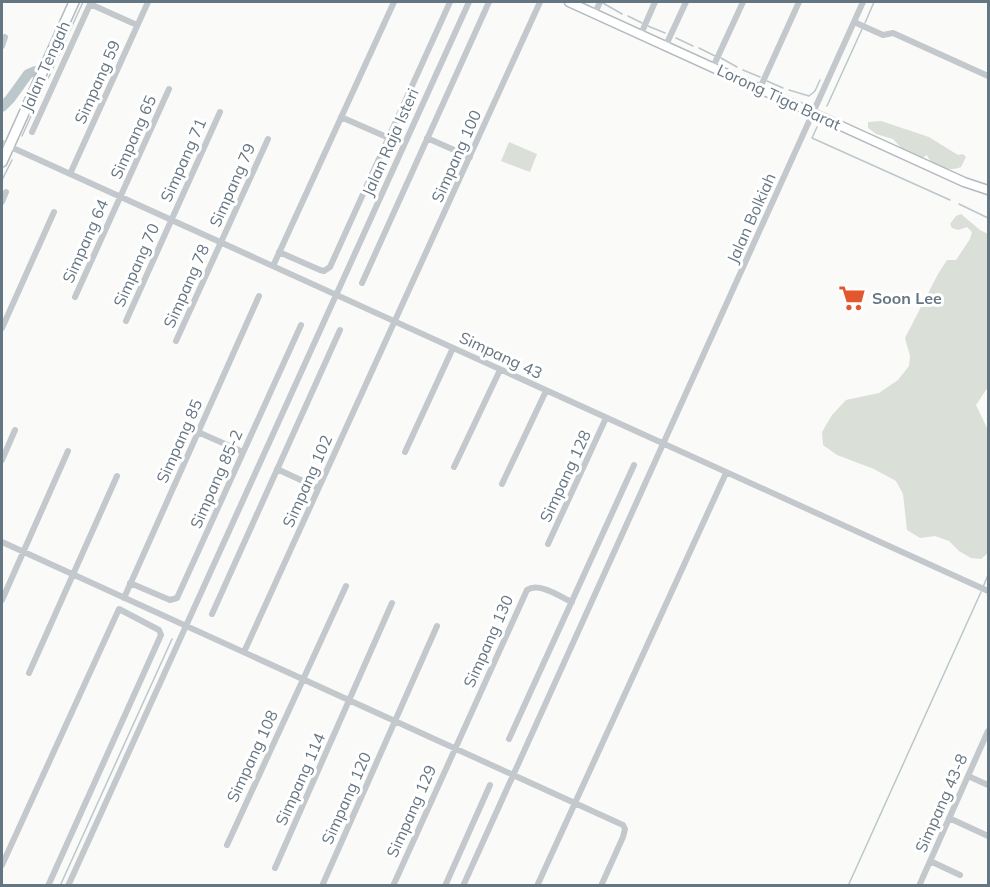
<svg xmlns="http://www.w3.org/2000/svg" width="990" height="887" viewBox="0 0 990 887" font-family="Mulish,sans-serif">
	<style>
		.green { fill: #dadfd7 }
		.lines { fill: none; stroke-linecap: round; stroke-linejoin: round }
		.stream { stroke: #bbc7cb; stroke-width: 1.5 }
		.river { stroke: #bbc7cb; stroke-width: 10 }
		.secondary-casing { stroke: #b3babf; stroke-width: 11 }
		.primary-casing { stroke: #b5babe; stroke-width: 12 }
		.street { stroke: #c3c8cc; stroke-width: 6 }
		.secondary { stroke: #fff; stroke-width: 8 }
		.primary { stroke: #fff; stroke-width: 9 }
		.labels { text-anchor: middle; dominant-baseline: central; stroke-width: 6; stroke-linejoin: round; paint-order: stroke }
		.street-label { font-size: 16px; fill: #657683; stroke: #fff }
		.poi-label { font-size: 16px; font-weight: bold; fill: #657683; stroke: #fff; text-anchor: start }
	</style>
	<rect width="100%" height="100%" fill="#fafaf8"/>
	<path class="green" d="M 881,121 L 929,137 L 958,155 L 963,154 L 966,157 L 961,167 C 951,172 931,167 927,155 L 921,159 L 905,152 L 893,139 L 876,134 L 868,128 L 868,122 Z
		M 509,142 L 537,154 L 530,172 L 501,161 Z
		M 961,214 L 980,230 L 988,234 L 988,387 L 976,405 L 988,430 L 988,553 L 981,559 L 971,558 L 959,551 L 949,541 L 935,536 L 920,538 L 907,530 L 903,494 L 896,481 L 874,469 L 837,455 L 823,445 L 822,432 L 832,415 L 846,400 L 879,393 L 898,380 L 909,366 L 910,356 L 905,338 L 938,274 L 947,260 L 956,260 L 970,239 L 972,232 L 967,227 L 958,230 L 952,228 L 950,224 L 956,216 Z"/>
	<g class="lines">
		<path class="stream" d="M 603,3 L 622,14
			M 628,16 L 642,23
			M 865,23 L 874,2
			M 648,26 L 665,33
			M 676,38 L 693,46
			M 699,48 L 715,56
			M 721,58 L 737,67
			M 743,70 L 760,77
			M 767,81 L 783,88
			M 789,90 L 809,96 L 815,91 L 820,80
			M 827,106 L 863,27
			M 817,127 L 812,138 L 950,200
			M 22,136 L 83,2
			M 2,180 L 12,160
			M 959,204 L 988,218
			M 983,587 L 988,575
			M 60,886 L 172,639
			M 848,886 L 981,592"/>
		<path class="river" d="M 2,107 L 10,99 L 28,74 L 35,71"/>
		<defs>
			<path id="secondary" d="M 569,2 L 964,182 L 988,190"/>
			<path id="primary" d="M 2,162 L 74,2"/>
		</defs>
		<use href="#secondary" class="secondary-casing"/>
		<use href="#primary" class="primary-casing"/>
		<path class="street" d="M 90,4 L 137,25
			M 595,13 L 600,2
			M 854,22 L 883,35 L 893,33 L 988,76
			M 641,34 L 655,2
			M 666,45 L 686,2
			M 2,46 L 5,37
			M 713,67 L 743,2
			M 760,88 L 799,2
			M 341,117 L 389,138
			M 32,132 L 91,2
			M 427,138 L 470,157
			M 2,143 L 988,591
			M 70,174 L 148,2
			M 2,202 L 6,192
			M 279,252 L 320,270 L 324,271 L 330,267 L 450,2
			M 273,266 L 394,2
			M 362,283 L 489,2
			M 75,297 L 169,89
			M 126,321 L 220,112
			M 2,328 L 54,212
			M 176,341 L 268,139
			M 198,432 L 243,452
			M 405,452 L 453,348
			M 2,460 L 15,430
			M 454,467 L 500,370
			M 277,469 L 318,488
			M 502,484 L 546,391
			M 2,542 L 623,825 L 625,829 L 623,837 L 601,886
			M 548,544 L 606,418
			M 130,583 L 170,600 L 177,598 L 301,325
			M 124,598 L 259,296
			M 2,600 L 68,451
			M 212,614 L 340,330
			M 244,652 L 540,2
			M 29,673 L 117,476
			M 509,739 L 634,465
			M 968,776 L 988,785
			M 949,818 L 988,836
			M 227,845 L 346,586
			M 930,861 L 960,875
			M 2,865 L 119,609 L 159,630 L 161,635 L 48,886
			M 275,868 L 392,603
			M 68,886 L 469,2
			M 322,886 L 437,626
			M 393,886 L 527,590 C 539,582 559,596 572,602
			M 445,886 L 490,785
			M 463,886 L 863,2
			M 537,886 L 726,473
			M 919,886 L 988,731"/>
		<use href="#secondary" class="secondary"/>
		<use href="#primary" class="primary"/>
	</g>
	<defs>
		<symbol id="supermarket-bare" viewBox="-9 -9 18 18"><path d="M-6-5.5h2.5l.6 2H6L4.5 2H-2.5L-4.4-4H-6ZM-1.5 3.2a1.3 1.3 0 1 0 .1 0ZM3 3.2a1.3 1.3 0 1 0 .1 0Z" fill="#e4572e" stroke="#fff" stroke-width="2.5" paint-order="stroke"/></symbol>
	</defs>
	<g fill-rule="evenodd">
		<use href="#supermarket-bare" x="833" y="279" width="38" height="38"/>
	</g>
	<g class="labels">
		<g class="street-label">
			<text transform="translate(45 66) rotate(-66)">Jalan Tengah</text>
			<text transform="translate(97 82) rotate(-66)">Simpang 59</text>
			<text transform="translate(779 97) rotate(25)">Lorong Tiga Barat</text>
			<text transform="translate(133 137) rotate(-66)">Simpang 65</text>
			<text transform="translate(390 142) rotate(-66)">Jalan Raja Isteri</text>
			<text transform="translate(456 156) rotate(-66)">Simpang 100</text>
			<text transform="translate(183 160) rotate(-66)">Simpang 71</text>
			<text transform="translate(232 185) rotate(-66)">Simpang 79</text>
			<text transform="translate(751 218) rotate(-66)">Jalan Bolkiah</text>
			<text transform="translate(85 241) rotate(-66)">Simpang 64</text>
			<text transform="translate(136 265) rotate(-66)">Simpang 70</text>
			<text transform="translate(186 286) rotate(-66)">Simpang 78</text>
			<text transform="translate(501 355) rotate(25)">Simpang 43</text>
			<text transform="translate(179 441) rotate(-66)">Simpang 85</text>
			<text transform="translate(565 476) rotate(-65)">Simpang 128</text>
			<text transform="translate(216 479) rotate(-66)">Simpang 85-2</text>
			<text transform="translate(307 481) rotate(-66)">Simpang 102</text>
			<text transform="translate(488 641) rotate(-66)">Simpang 130</text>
			<text transform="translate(252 756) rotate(-65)">Simpang 108</text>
			<text transform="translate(300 779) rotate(-66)">Simpang 114</text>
			<text transform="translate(346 798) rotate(-66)">Simpang 120</text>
			<text transform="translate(941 803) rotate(-66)">Simpang 43-8</text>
			<text transform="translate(411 811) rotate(-66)">Simpang 129</text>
		</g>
		<g class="poi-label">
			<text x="872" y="298">Soon Lee</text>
		</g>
	</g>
	<rect width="990" height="887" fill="none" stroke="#657683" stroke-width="6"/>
</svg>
